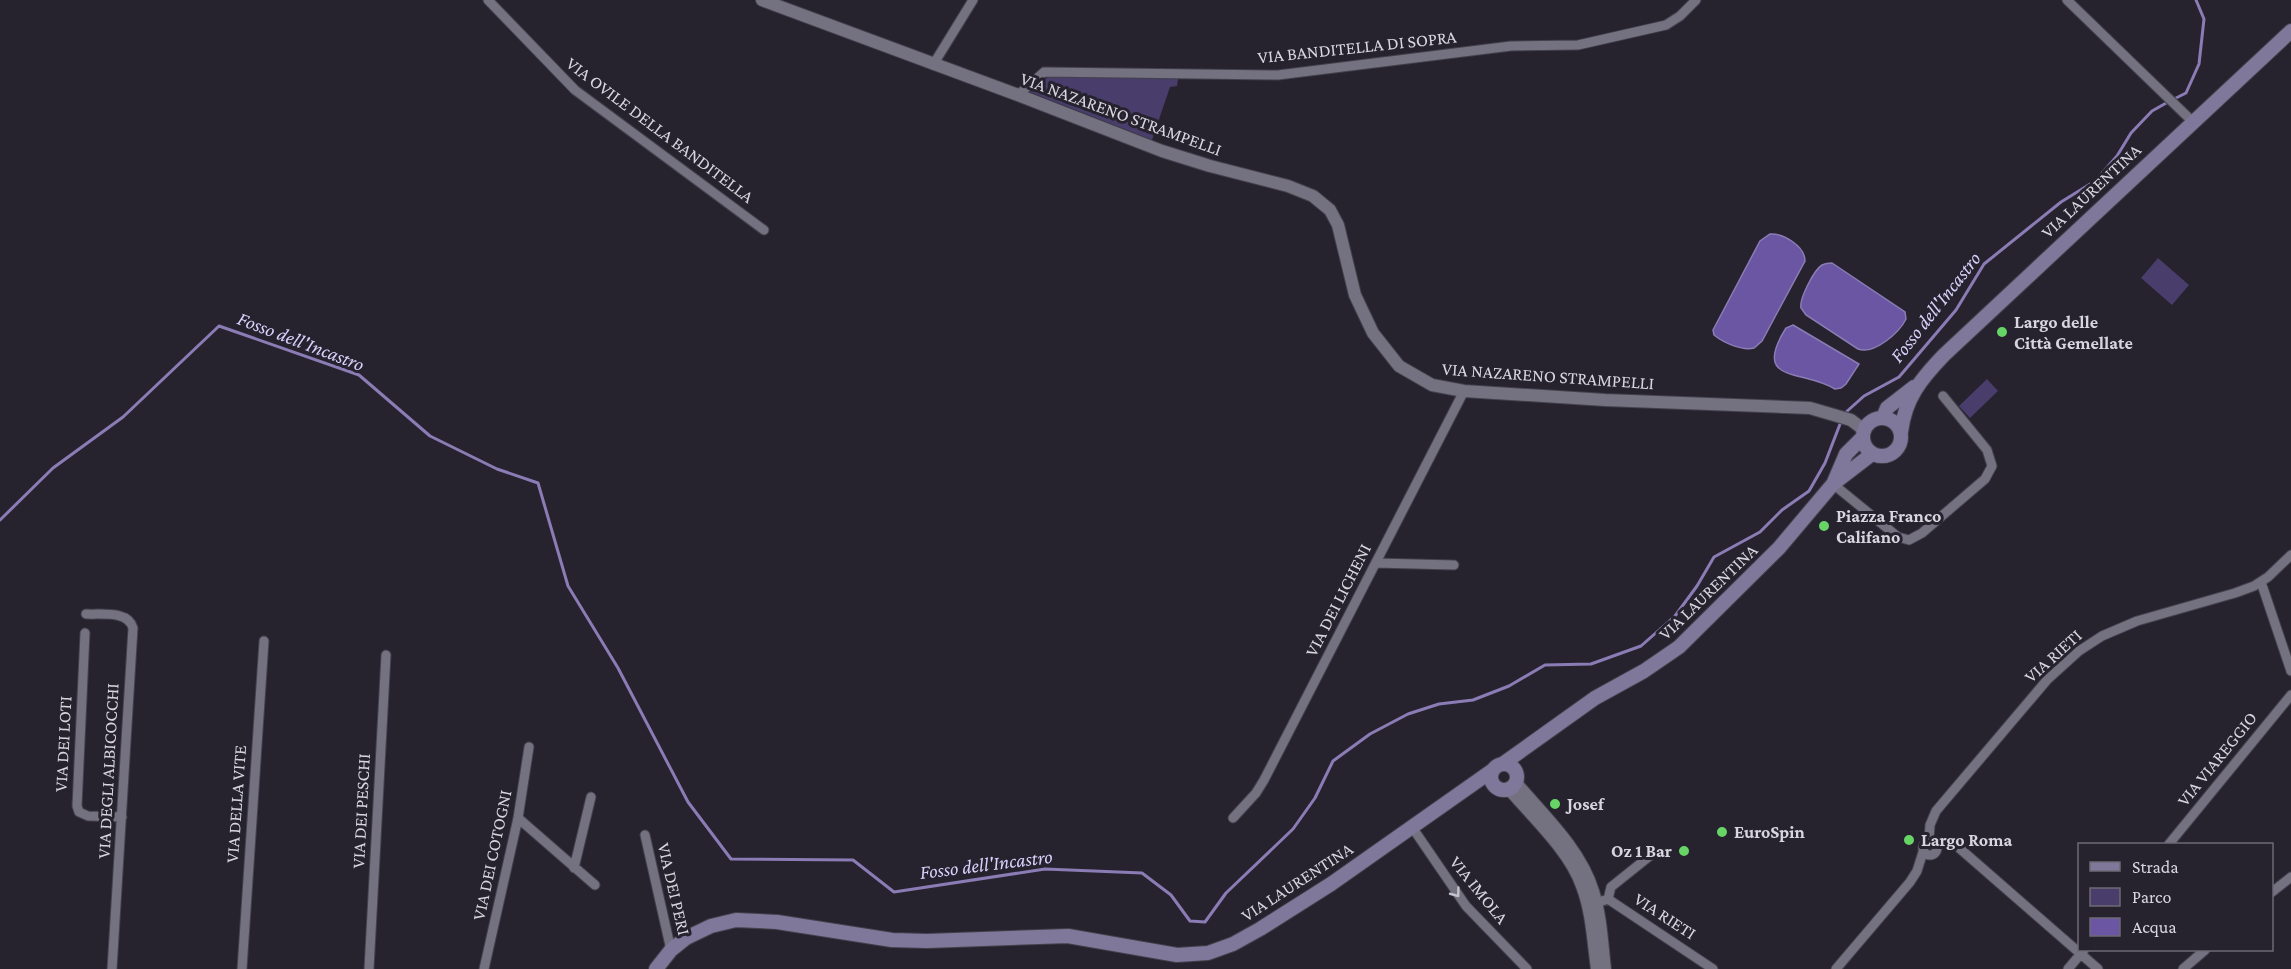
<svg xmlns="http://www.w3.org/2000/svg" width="2291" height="969" viewBox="0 0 2291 969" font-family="'Crimson Pro',serif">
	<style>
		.green { fill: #483d6b }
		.water { fill: #6a56a3; stroke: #8b7cb5; stroke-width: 1.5 }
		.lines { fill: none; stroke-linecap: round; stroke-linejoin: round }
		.stream { stroke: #8b7cb5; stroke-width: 3 }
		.minor-casing { stroke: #43414b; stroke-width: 11 }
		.tertiary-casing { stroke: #43414b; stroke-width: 14 }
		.secondary-casing { stroke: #43414b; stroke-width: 16 }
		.minor { stroke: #747180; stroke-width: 9 }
		.tertiary { stroke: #747180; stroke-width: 12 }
		.secondary { stroke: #7f789b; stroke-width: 14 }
		.oneway { stroke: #c3c1cb }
		.poi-dot { fill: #67d466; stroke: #26232f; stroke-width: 2 }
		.labels { text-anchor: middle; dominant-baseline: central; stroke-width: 6; stroke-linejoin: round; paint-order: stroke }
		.street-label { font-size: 18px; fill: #d7d5de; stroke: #26232f }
		.poi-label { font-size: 18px; font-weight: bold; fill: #d7d5de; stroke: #26232f; text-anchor: start }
		.water-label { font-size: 20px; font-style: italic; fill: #d9d1fc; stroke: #26232f }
	</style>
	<rect width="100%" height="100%" fill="#26232f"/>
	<path class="green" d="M 1052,76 L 1178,79 L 1177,86 L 1170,87 L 1152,140 L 1030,92 L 1040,81 Z
		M 2158,258 L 2189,285 L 2172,305 L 2141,278 Z
		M 1987,379 L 1998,391 L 1970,418 L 1959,406 Z"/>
	<path class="water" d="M 1770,234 C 1783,233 1805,246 1805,261 L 1762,341 L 1754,348 C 1742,351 1724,343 1714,335 L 1713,330 L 1760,241 Z
		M 1832,263 L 1905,312 L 1906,319 C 1899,333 1874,355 1858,349 L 1806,315 L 1801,308 C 1799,299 1814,270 1822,265 C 1826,263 1827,263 1832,263 Z
		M 1793,325 L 1859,364 L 1846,384 L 1841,388 L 1835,389 C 1802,369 1751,384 1786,328 Z"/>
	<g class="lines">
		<path class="stream" d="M 2174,99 L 2186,93 L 2199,64 L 2204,19 L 2196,0
			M 1845,413 L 1864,396 L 1899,377 L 1956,310 L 1984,264 L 2061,202 L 2095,181 L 2117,156 L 2131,133 L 2152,111 L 2168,102
			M 0,520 L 53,468 L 123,417 L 219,326 L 359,375 L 430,436 L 497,469 L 538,483 L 568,586 L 618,668 L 688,802 L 731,859 L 853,860 L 894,892 L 1045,869 L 1142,873 L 1171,895 L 1190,921 L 1205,922 L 1226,893 L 1293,829 L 1315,798 L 1333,761 L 1370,734 L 1408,714 L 1439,704 L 1473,700 L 1509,686 L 1545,665 L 1591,664 L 1641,646 L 1675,616 L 1697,586 L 1714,557 L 1760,532 L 1782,510 L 1809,491 L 1825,463 L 1842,419"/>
		<defs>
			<path id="minor" d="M 488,0 L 575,90 L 764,230
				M 2067,0 L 2192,121
				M 933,65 L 973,0
				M 1018,95 L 1044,72 L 1278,75 L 1511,46 L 1578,45 L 1666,25 L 1680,16 L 1696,0
				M 1833,484 L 1898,537 L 1909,540 L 1922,533 L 1985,479 L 1992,466 L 1987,450 L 1943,396
				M 1376,563 L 1454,565
				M 2261,582 L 2291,671
				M 86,614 C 101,615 128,610 133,628 L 112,969
				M 85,633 L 77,806 L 79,812 L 88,816 L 122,817
				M 518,818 L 595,885
				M 1233,818 L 1256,793 L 1264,780 L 1464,391
				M 1412,827 L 1466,906 L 1527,969
				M 645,835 L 671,950
				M 1929,840 L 1930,825 L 1936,811 L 2047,680 L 2079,651 L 2102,636 L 2137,621 L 2235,593 L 2254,586 L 2268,577 L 2291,555
				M1923 848a7 7 0 1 1 14 0a7 7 0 1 1-14 0Z
				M 1935,843 L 1946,841 L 1958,847 L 2098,969
				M 2169,844 L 2291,695
				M 574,868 L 591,797
				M 2272,892 L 2291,877
				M 1608,899 L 1611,887 L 1651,855
				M 1596,903 L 1608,899 L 1713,969
				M 242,969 L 264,641
				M 369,969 L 386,655
				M 484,969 L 518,818 L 529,747
				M 1836,969 L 1910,882 L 1917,871 L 1923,852
				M 2068,969 L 2084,950
				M 2183,969 L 2205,950"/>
			<path id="tertiary" d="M 762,0 L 1018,95 L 1162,151 L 1210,166 L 1288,186 L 1313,196 L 1330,210 L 1338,225 L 1355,295 L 1373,333 L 1399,366 L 1432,385 L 1464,391 L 1605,400 L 1810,408 L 1851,420 L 1864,430
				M 1516,783 C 1544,816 1580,849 1593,891 C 1601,916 1602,943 1605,969
				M 1509,789 C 1533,817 1570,851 1582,886 C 1592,912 1593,941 1597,969"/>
			<path id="secondary" d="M1863 437a19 19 0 1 1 38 0a19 19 0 1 1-38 0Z
				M 1883,418 L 1887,408 L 1914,387
				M 1901,432 C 1905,398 1921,379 1944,355 L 2291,31
				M 1834,482 L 1846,454 L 1863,437
				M 1504,763 L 1595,698 L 1644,671 L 1679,647 L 1779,548 L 1833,484 L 1872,454
				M1491 777a13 13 0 1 1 26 0a13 13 0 1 1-26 0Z
				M 656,969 L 671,950 L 686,938 L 711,926 L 736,920 L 777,922 L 892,940 L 927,941 L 1068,936 L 1177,955 L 1208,953 L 1233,944 L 1260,929 L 1331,884 L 1493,770"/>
		</defs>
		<use href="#minor" class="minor-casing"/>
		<use href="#tertiary" class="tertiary-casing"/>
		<use href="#secondary" class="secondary-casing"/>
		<use href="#minor" class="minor"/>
		<use href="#tertiary" class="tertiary"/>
		<use href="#secondary" class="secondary"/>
	</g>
	<defs><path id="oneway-chevron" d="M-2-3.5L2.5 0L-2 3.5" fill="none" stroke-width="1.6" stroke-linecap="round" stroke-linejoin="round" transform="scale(1.5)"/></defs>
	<use class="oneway" href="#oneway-chevron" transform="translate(1456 893) rotate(53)"/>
	<g class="poi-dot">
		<circle cx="2002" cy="332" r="6"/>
		<circle cx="1824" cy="526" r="6"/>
		<circle cx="1555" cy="804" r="6"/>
		<circle cx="1722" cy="832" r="6"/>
		<circle cx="1909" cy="840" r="6"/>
		<circle cx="1684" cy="851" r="6"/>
	</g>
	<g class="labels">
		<g class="street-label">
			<text transform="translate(1357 47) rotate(-6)">VIA BANDITELLA DI SOPRA</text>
			<text transform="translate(1121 114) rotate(20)">VIA NAZARENO STRAMPELLI</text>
			<text transform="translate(660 130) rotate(37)">VIA OVILE DELLA BANDITELLA</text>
			<text transform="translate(2091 191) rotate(-43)">VIA LAURENTINA</text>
			<text transform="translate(1548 376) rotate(4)">VIA NAZARENO STRAMPELLI</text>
			<text transform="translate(1708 592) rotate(-44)">VIA LAURENTINA</text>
			<text transform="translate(1338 600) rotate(-63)">VIA DEI LICHENI</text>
			<text transform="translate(2053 656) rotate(-42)">VIA RIETI</text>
			<text transform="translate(63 744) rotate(-87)">VIA DEI LOTI</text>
			<text transform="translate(2217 759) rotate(-51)">VIA VIAREGGIO</text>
			<text transform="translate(108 771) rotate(-87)">VIA DEGLI ALBICOCCHI</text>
			<text transform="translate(236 804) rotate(-86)">VIA DELLA VITE</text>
			<text transform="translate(361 811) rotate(-87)">VIA DEI PESCHI</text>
			<text transform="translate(492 855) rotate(-78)">VIA DEI COTOGNI</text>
			<text transform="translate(1297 882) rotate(-33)">VIA LAURENTINA</text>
			<text transform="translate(674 889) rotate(77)">VIA DEI PERI</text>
			<text transform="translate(1479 890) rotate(51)">VIA IMOLA</text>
			<text transform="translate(1665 916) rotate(33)">VIA RIETI</text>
		</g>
		<g class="poi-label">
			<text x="2014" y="322">Largo delle<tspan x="2014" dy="21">Città Gemellate</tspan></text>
			<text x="1836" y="516">Piazza Franco<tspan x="1836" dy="21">Califano</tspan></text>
			<text x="1567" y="804">Josef</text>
			<text x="1734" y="832">EuroSpin</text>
			<text x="1921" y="840">Largo Roma</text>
			<text x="1672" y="851" text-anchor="end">Oz 1 Bar</text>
		</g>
		<g class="water-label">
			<text transform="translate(1935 307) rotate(-52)">Fosso dell'Incastro</text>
			<text transform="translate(301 341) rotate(21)">Fosso dell'Incastro</text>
			<text transform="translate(986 864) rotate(-7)">Fosso dell'Incastro</text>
		</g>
	</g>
	<rect x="2078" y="843" width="195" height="108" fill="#26232f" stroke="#6d6a75" stroke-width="1.5"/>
	<rect x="2090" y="862" width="30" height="9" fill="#7f789b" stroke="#6d6a75" stroke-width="1.5"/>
	<text x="2132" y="873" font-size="18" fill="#d7d5de">Strada</text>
	<rect x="2090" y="888" width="30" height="18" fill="#483d6b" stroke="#6d6a75" stroke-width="1.5"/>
	<text x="2132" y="903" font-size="18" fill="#d7d5de">Parco</text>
	<rect x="2090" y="918" width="30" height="18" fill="#6a56a3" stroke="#6d6a75" stroke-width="1.5"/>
	<text x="2132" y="933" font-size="18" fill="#d7d5de">Acqua</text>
</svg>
